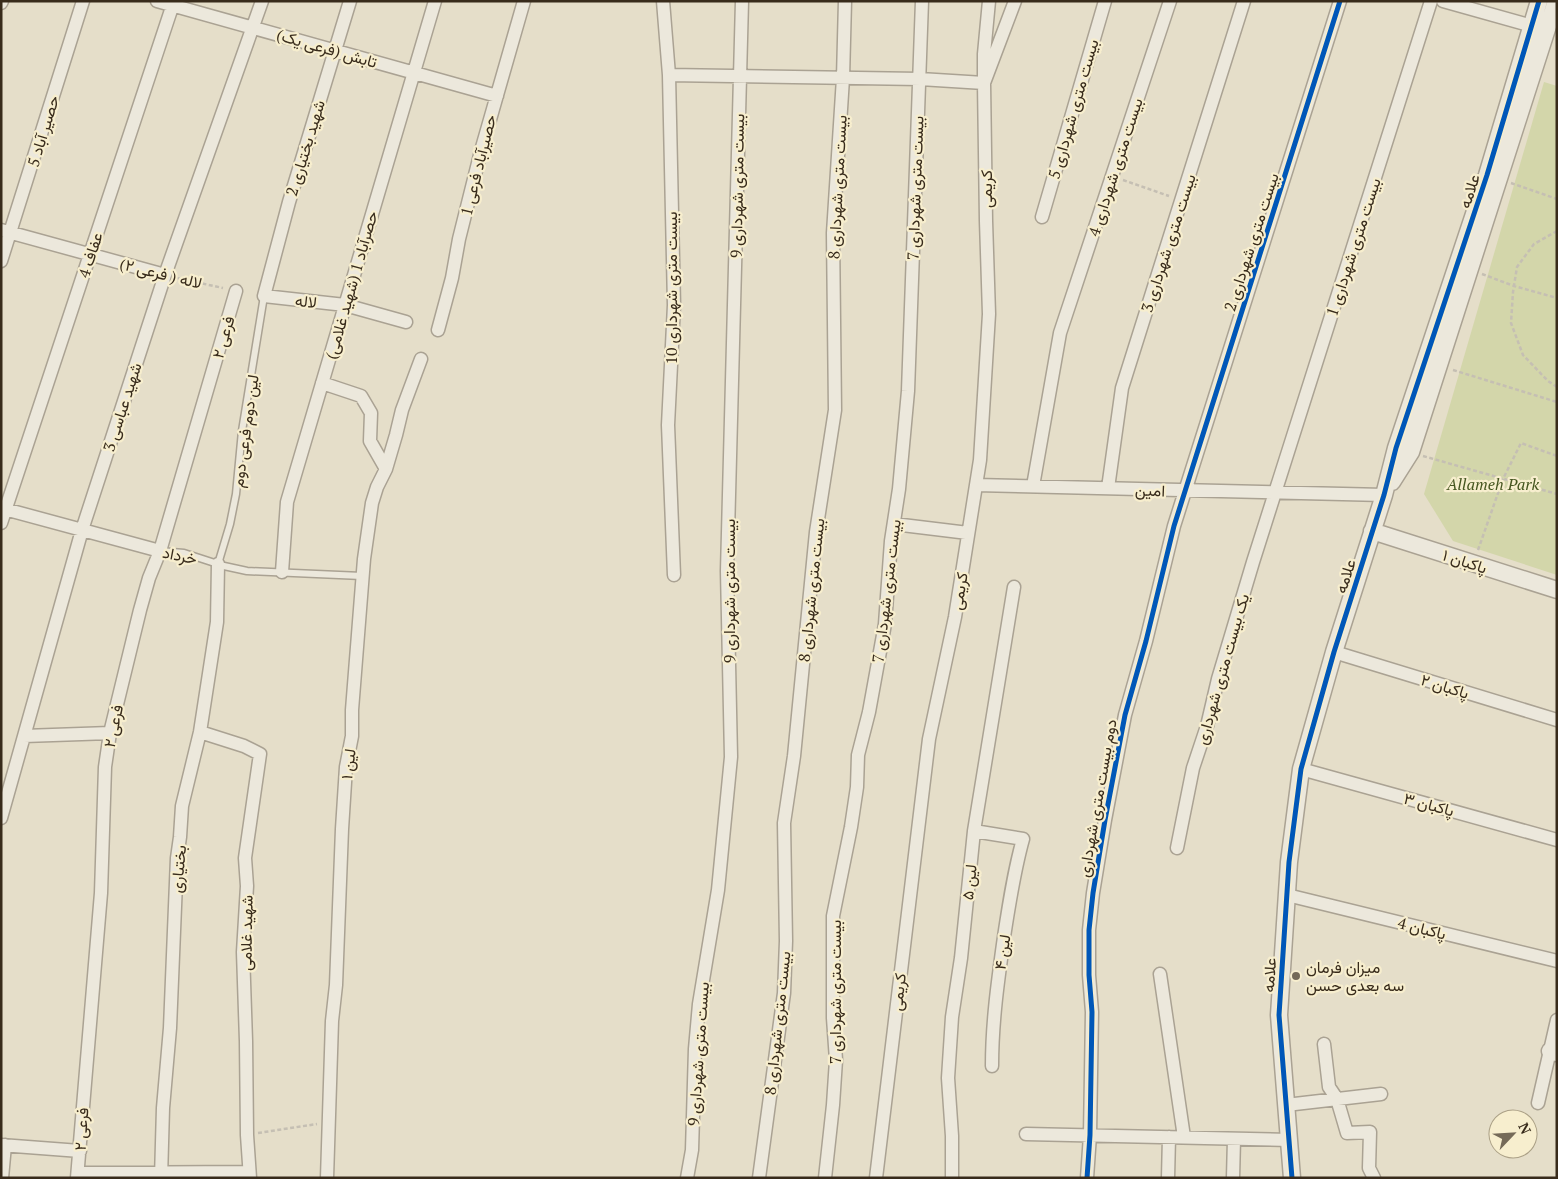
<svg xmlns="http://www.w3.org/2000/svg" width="1558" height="1179" viewBox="0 0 1558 1179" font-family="'PT Serif',Vazirmatn,serif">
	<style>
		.green { fill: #d3d6aa }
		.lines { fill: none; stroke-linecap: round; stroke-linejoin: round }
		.service-casing { stroke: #aaa293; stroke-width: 9 }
		.minor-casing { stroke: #aaa293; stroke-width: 15 }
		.tertiary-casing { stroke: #aaa293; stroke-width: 19 }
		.path { stroke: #c5bfb3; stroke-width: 2.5; stroke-dasharray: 4 2.5; stroke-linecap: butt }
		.service { stroke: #ece8dc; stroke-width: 6 }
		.minor { stroke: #ece8dc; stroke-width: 12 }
		.tertiary { stroke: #ece8dc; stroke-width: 16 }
		.cycleway-casing { stroke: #f7eece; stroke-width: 8 }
		.cycleway { stroke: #0057b8; stroke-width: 5 }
		.poi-dot { fill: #756a58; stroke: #f7eece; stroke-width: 2 }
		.labels { text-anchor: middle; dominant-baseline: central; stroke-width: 4.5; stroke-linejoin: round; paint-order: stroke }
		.street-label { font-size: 16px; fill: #382b1b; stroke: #f7eece }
		.park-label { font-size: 16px; font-style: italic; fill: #465620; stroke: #f7eece }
		.poi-label { font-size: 16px; fill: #382b1b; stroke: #f7eece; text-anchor: start }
	</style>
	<rect width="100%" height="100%" fill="#e5dec9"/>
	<path class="green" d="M 1544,82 L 1557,86 L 1557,575 L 1453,541 L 1424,494 Z"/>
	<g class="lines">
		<defs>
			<path id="service" d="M 160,551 L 184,553 L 224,566 L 247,571 L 362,576
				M 218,564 L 230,524 L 236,494 L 242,431 L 264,296"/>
			<path id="minor" d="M 157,1 L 497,96
				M 350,1 L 289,202 L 264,296 L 345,305 L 406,322
				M 663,1 L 669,75 L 674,305 L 668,425 L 674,575
				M 1443,1 L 1532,26 L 1538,30
				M 1,3 L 2,1
				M 669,75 L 920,79 L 984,83 L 1015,1
				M 1042,217 L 1105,1
				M 1,230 L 165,275
				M 1,261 L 83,1
				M 438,330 L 452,278 L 459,239 L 481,151 L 524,1
				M 322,383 L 361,396 L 371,413 L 370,441 L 386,469
				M 976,485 L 1384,495
				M 1033,486 L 1060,333 L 1170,1
				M 1108,488 L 1122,388 L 1244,1
				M 1,508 L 160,551
				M 1,523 L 174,1
				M 894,524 L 968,533
				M 282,572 L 287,502 L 435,1
				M 1334,652 L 1557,720
				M 200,732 L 244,746 L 260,754 L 245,858 L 247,886 L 243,952 L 246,1041 L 247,1135 L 250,1178
				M 24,736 L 110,733
				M 1301,769 L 1557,840
				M 1,818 L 82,530 L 165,275 L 262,1
				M 974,831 L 1023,839 C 1014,871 1009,904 1004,937 C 998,980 992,1022 992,1066
				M 1177,848 L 1193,768 L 1207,726 L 1218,679 L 1253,562 L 1431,1
				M 1287,895 L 1557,961
				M 1160,974 L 1184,1137
				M 1324,1044 L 1329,1087 L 1337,1099 L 1347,1133 L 1370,1132 L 1369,1168 L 1374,1178
				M 1538,1103 L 1557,1020
				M 1286,1105 L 1381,1094
				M 1026,1134 L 1289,1140
				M 1,1145 L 80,1151
				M 78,1173 L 249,1172
				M 2,1178 L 5,1145
				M 77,1178 L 101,893 L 105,767 L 110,733 L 140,610 L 149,578 L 160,551 L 236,291
				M 161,1178 L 163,1108 L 170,1028 L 177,858 L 180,837 L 182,806 L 200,732 L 217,622 L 218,564
				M 327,1178 L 332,1021 L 336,985 L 342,829 L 346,767 L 352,736 L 352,710 L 364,559 L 372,503 L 377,487 L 386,469 L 396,435 L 402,410 L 421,359
				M 687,1178 L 692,1150 L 695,1049 L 699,1004 L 718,890 L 731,757 L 727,571 L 742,1
				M 759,1178 L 784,993 L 786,941 L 784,823 L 794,756 L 816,532 L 835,410 L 833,233 L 843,78 L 845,1
				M 825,1178 L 833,1105 L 836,1060 L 833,1018 L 833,916 L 851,827 L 857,787 L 858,755 L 869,712 L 885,624 L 891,541 L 899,489 L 908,391 L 922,1
				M 876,1178 L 929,739 L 955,617 L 980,460 L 989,314 L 986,221 L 984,83 L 984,54 L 989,1
				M 952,1178 L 952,1136 L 948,1078 L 952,1017 L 961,958 L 974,831 L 1014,587
				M 1087,1178 L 1090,1135 L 1092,1012 L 1089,975 L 1089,930 L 1093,893 L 1105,820 L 1125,715 L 1146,641 L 1174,526 L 1340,1
				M 1168,1178 L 1169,1137
				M 1233,1178 L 1234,1139"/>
			<path id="tertiary" d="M 1392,482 L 1411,452 L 1556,1
				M 1372,531 L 1557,590
				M 1550,1051 L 1557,1053
				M 1292,1178 L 1279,1015 L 1289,862 L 1301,769 L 1334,652 L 1384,495 L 1396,448 L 1487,175 L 1539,1"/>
		</defs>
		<use href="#service" class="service-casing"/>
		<use href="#minor" class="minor-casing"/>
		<use href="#tertiary" class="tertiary-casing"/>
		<path class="path" d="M 1123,180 L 1169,196
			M 1511,183 L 1557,199
			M 1557,231 L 1534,244 L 1517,267 L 1513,292 L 1511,323 L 1523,355 L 1548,381 L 1557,387
			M 1482,274 L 1514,286 L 1557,298
			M 177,278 L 223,288
			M 1453,370 L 1557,402
			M 1423,456 L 1557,494
			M 1478,550 L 1503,479 L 1521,443 L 1557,456
			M 258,1133 L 317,1124"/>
		<use href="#service" class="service"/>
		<use href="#minor" class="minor"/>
		<use href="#tertiary" class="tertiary"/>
		<defs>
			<path id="cycleway" d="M 1087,1178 L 1090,1135 L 1092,1012 L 1089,975 L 1089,930 L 1093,893 L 1105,820 L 1125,715 L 1146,641 L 1174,526 L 1340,1
				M 1292,1178 L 1279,1015 L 1289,862 L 1301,769 L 1334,652 L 1384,495 L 1396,448 L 1487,175 L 1539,1"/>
		</defs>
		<use href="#cycleway" class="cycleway-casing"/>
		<use href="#cycleway" class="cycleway"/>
	</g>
	<circle class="poi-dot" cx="1296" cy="976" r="5"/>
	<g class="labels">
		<g class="street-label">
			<text transform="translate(327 48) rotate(16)">تابش (فرعی یک)</text>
			<text transform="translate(1073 109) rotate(-74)">بیست متری شهرداری 5</text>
			<text transform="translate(43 131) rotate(-73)">حصیر آباد 5</text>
			<text transform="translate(305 148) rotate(-73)">شهید بختیاری 2</text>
			<text transform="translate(478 165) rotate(-76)">حصیرآباد فرعی 1</text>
			<text transform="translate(1115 167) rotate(-72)">بیست متری شهرداری 4</text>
			<text transform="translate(737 186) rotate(-89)">بیست متری شهرداری 9</text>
			<text transform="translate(837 187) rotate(-87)">بیست متری شهرداری 8</text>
			<text transform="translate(915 188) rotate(-88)">بیست متری شهرداری 7</text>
			<text transform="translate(986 189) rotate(-90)">کریمی</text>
			<text transform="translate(1469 191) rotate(-72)">علامه</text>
			<text transform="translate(1251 242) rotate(-72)">بیست متری شهرداری 2</text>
			<text transform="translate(1168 243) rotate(-72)">بیست متری شهرداری 3</text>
			<text transform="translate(1353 247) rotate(-72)">بیست متری شهرداری 1</text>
			<text transform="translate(90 255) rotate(-72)">عفاف 4</text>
			<text transform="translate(161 273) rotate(14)">لاله ( فرعی ۲)</text>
			<text transform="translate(351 285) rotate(-74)">حصرآباد 1 (شهید غلامی)</text>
			<text transform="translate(671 288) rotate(-90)">بیست متری شهرداری 10</text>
			<text transform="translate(306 301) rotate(6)">لاله</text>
			<text transform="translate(223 337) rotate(-74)">۲ فرعی</text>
			<text transform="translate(122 407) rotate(-72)">شهید عباسی 3</text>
			<text transform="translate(245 431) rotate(-82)">لین دوم فرعی دوم</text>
			<text transform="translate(1150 490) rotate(2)">امین</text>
			<text transform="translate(180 555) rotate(11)">خرداد</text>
			<text transform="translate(1465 561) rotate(18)">پاکبان ۱</text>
			<text transform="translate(1345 576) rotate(-72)">علامه</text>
			<text transform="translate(811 590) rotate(-84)">بیست متری شهرداری 8</text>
			<text transform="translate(729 591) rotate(-90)">بیست متری شهرداری 9</text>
			<text transform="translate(886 591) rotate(-83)">بیست متری شهرداری 7</text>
			<text transform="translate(959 591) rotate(-81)">کریمی</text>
			<text transform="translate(1222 669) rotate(-74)">یک بیست متری شهرداری</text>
			<text transform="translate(1445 686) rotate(17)">پاکبان ۲</text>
			<text transform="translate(113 726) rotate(-78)">۲ فرعی</text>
			<text transform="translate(348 764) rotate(-83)">لین ۱</text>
			<text transform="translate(1097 798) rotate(-80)">دوم بیست متری شهرداری</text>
			<text transform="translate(1429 804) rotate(15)">پاکبان ۳</text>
			<text transform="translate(178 869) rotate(-85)">بختیاری</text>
			<text transform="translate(969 882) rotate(-84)">لین ۵</text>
			<text transform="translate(1422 928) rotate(14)">پاکبان 4</text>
			<text transform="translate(246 933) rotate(-89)">شهید غلامی</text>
			<text transform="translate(1002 952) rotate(-81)">لین ۴</text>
			<text transform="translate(1269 975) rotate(-86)">علامه</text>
			<text transform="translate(835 992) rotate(-90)">بیست متری شهرداری 7</text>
			<text transform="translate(898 992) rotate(-84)">کریمی</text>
			<text transform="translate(777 1023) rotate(-84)">بیست متری شهرداری 8</text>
			<text transform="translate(698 1054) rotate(-86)">بیست متری شهرداری 9</text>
			<text transform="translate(81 1129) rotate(-86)">۲ فرعی</text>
		</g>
		<g class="park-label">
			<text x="1493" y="484">Allameh Park</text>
		</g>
		<g class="poi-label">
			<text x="1306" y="967">میزان فرمان<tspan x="1306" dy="18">سه بعدی حسن</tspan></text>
		</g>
	</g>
	<rect width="1558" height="1179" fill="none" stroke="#382b1b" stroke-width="5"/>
	<g transform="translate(1513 1134) rotate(65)"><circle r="24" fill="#f7eece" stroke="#aba086"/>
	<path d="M0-4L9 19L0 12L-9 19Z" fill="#756a58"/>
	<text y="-8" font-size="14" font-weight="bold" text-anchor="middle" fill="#382b1b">N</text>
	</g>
</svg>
